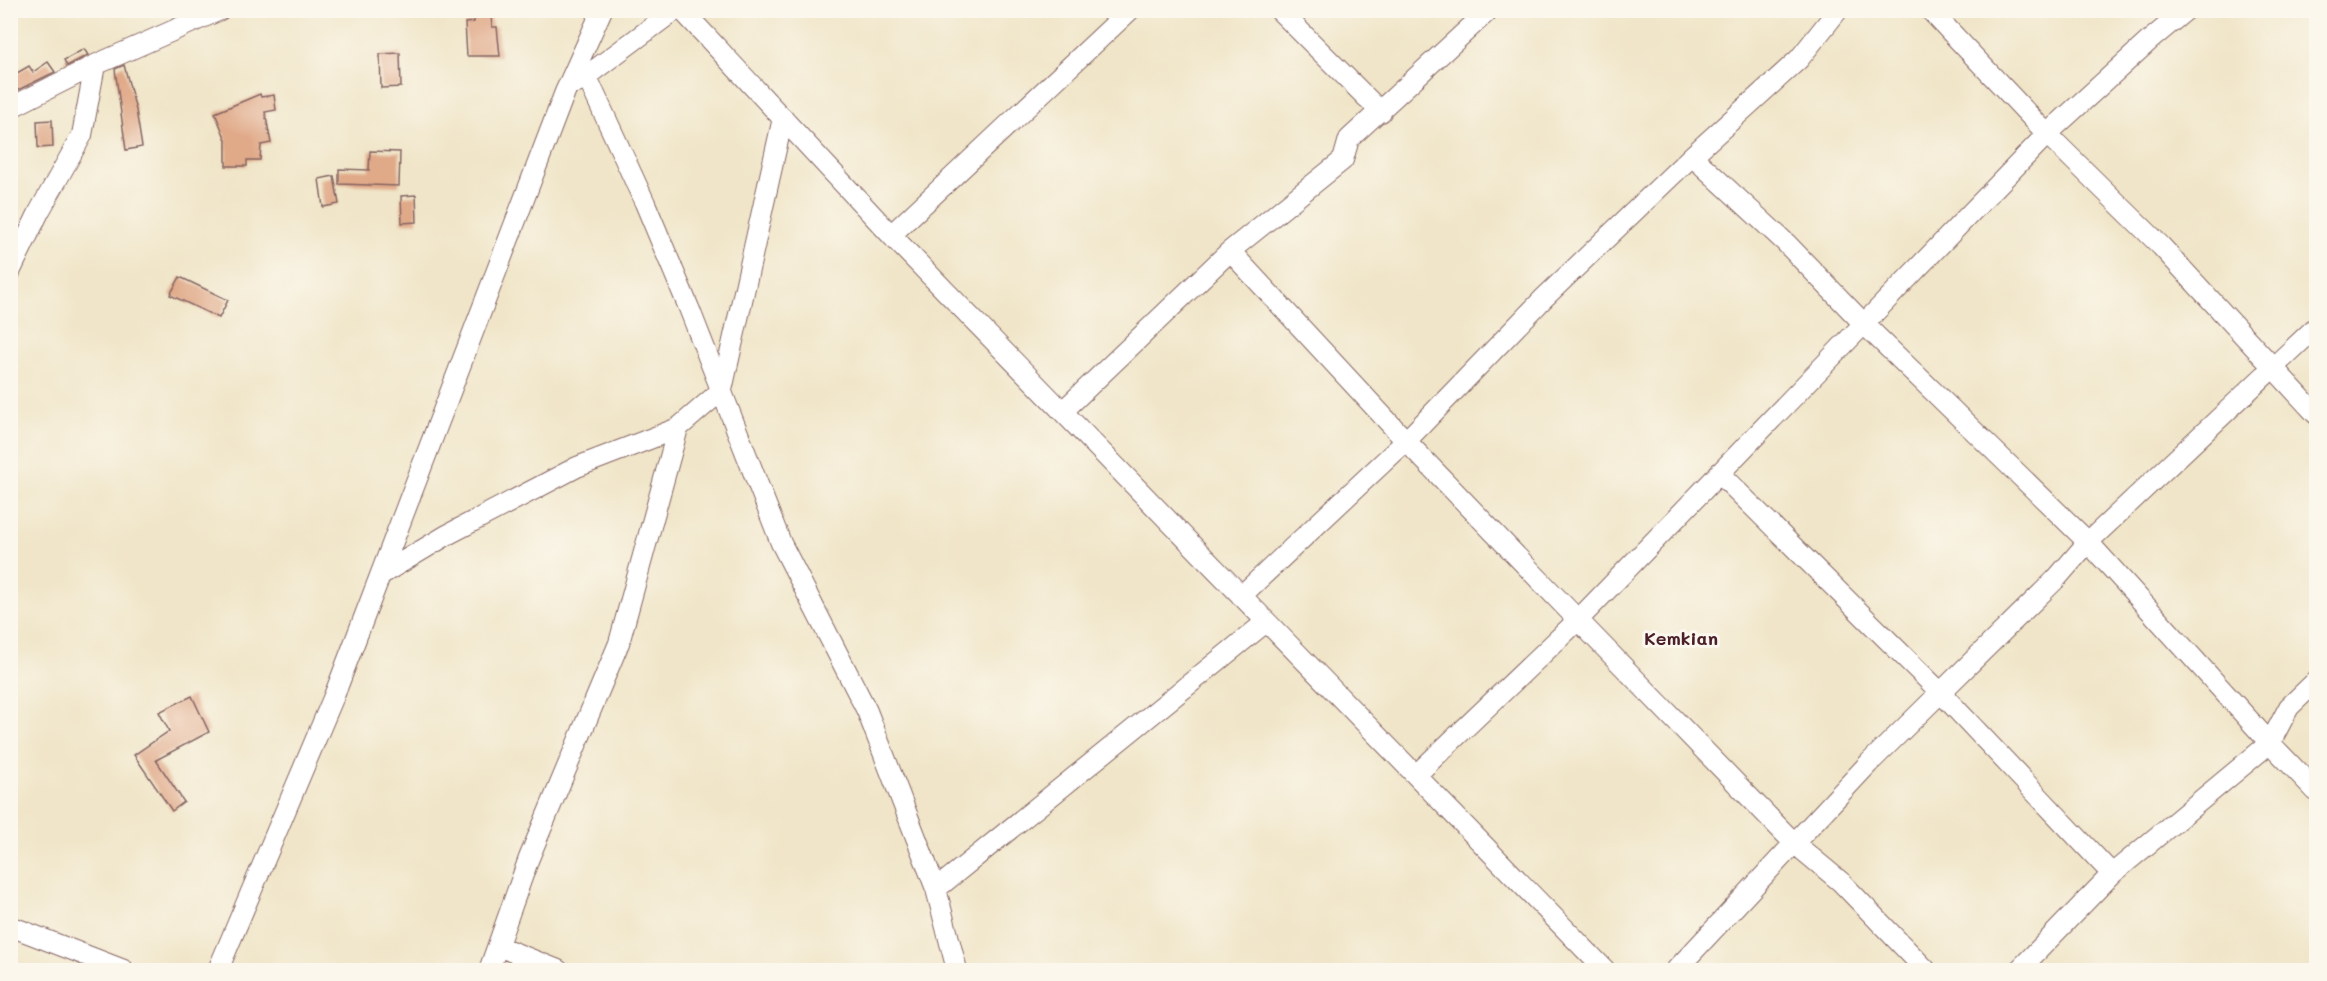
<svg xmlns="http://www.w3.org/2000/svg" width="2327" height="981" viewBox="0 0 2327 981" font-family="Mali,sans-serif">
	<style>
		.building { fill: #e0a988 }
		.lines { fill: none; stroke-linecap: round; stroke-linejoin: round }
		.street-casing { stroke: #846462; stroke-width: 22 }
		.street { stroke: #fff; stroke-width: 20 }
		.labels { text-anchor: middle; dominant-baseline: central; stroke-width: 6; stroke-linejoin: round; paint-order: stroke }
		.neighbourhood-label { font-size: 18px; font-weight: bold; fill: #4a1f2b; stroke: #fbf7ec }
	</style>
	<rect width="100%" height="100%" fill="#fbf7ec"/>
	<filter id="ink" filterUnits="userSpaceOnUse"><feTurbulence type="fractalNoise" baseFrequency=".0167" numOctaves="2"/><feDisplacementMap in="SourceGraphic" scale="12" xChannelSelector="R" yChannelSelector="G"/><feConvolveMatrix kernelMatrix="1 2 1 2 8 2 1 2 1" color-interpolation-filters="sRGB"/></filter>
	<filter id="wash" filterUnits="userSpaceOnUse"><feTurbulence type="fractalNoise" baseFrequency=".008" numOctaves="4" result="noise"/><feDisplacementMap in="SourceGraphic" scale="24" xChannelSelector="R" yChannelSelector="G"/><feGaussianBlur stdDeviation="1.35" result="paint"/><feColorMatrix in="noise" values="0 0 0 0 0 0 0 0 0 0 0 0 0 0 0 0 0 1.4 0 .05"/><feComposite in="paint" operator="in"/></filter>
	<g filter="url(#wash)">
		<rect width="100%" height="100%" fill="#f0e5c8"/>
		<g id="blocks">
			<path class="building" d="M 491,15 L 492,27 L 497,27 L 500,56 L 467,56 L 465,23 L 474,22 L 474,16 Z
				M 84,49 L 88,55 L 67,66 L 64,60 Z
				M 400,53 L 401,87 L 381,88 L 380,54 Z
				M 48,62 L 55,72 L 10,94 L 10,77 L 29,66 L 33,72 Z
				M 124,65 L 136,110 L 142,147 L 126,150 L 115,69 Z
				M 260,94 L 261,97 L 274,95 L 276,110 L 265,112 L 271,143 L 261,145 L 260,160 L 247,160 L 247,166 L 226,166 L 226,140 L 215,113 Z
				M 52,120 L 53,147 L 38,148 L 37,121 Z
				M 370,151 L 400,152 L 399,186 L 339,184 L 339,169 L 369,170 Z
				M 334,176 L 339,204 L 323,207 L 319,179 Z
				M 416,195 L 417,222 L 402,223 L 401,196 Z
				M 180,277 L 228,300 L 219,318 L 170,295 Z
				M 192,696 L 209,732 L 156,760 L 184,802 L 172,811 L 134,755 L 169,731 L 159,712 Z"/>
		</g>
	</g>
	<g filter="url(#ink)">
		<use href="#blocks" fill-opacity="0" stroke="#846462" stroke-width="1.5"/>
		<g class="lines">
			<defs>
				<path id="street" d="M 682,10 L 891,235 L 1605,970
					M 1279,10 L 1381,112
					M 1930,10 L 2047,134 L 2161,246 L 2316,414
					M 586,75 L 645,203 L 689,308 L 781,543 L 867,711 L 936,889 L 957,970
					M 577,83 L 675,10
					M 10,108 L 95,65 L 220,10
					M 1692,156 L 1786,243 L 1865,325 L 2088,542 L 2270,743 L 2316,791
					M 891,235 L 1130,10
					M 1230,251 L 1406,441 L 1578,620 L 1794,843 L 1841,882 L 1926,970
					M 10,272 L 39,212 L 82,135 L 95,65
					M 1063,411 L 1230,251 L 1343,160 L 1349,139 L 1489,10
					M 1719,473 L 1941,693 L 2112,874
					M 382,574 L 447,535 L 577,467 L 678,428 L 722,390 L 783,118
					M 1241,596 L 1406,441 L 1544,298 L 1692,156 L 1799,59 L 1838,10
					M 1416,775 L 1578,620 L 2047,134 L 2150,40 L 2186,10
					M 936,889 L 1266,622
					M 10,926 L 124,970
					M 498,946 L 558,970
					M 218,970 L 334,696 L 565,92 L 602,10
					M 489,970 L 529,858 L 619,643 L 678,428
					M 1676,970 L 1869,763 L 2056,579 L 2088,542 L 2316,327
					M 2019,970 L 2112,874 L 2270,743 L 2289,707 L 2316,681"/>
			</defs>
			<use href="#street" class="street-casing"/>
			<use href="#street" class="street"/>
		</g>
	</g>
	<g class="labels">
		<g class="neighbourhood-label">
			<text x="1681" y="638">Kemkian</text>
		</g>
	</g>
	<rect width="2327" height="981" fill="none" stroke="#fbf7ec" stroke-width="36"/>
</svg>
